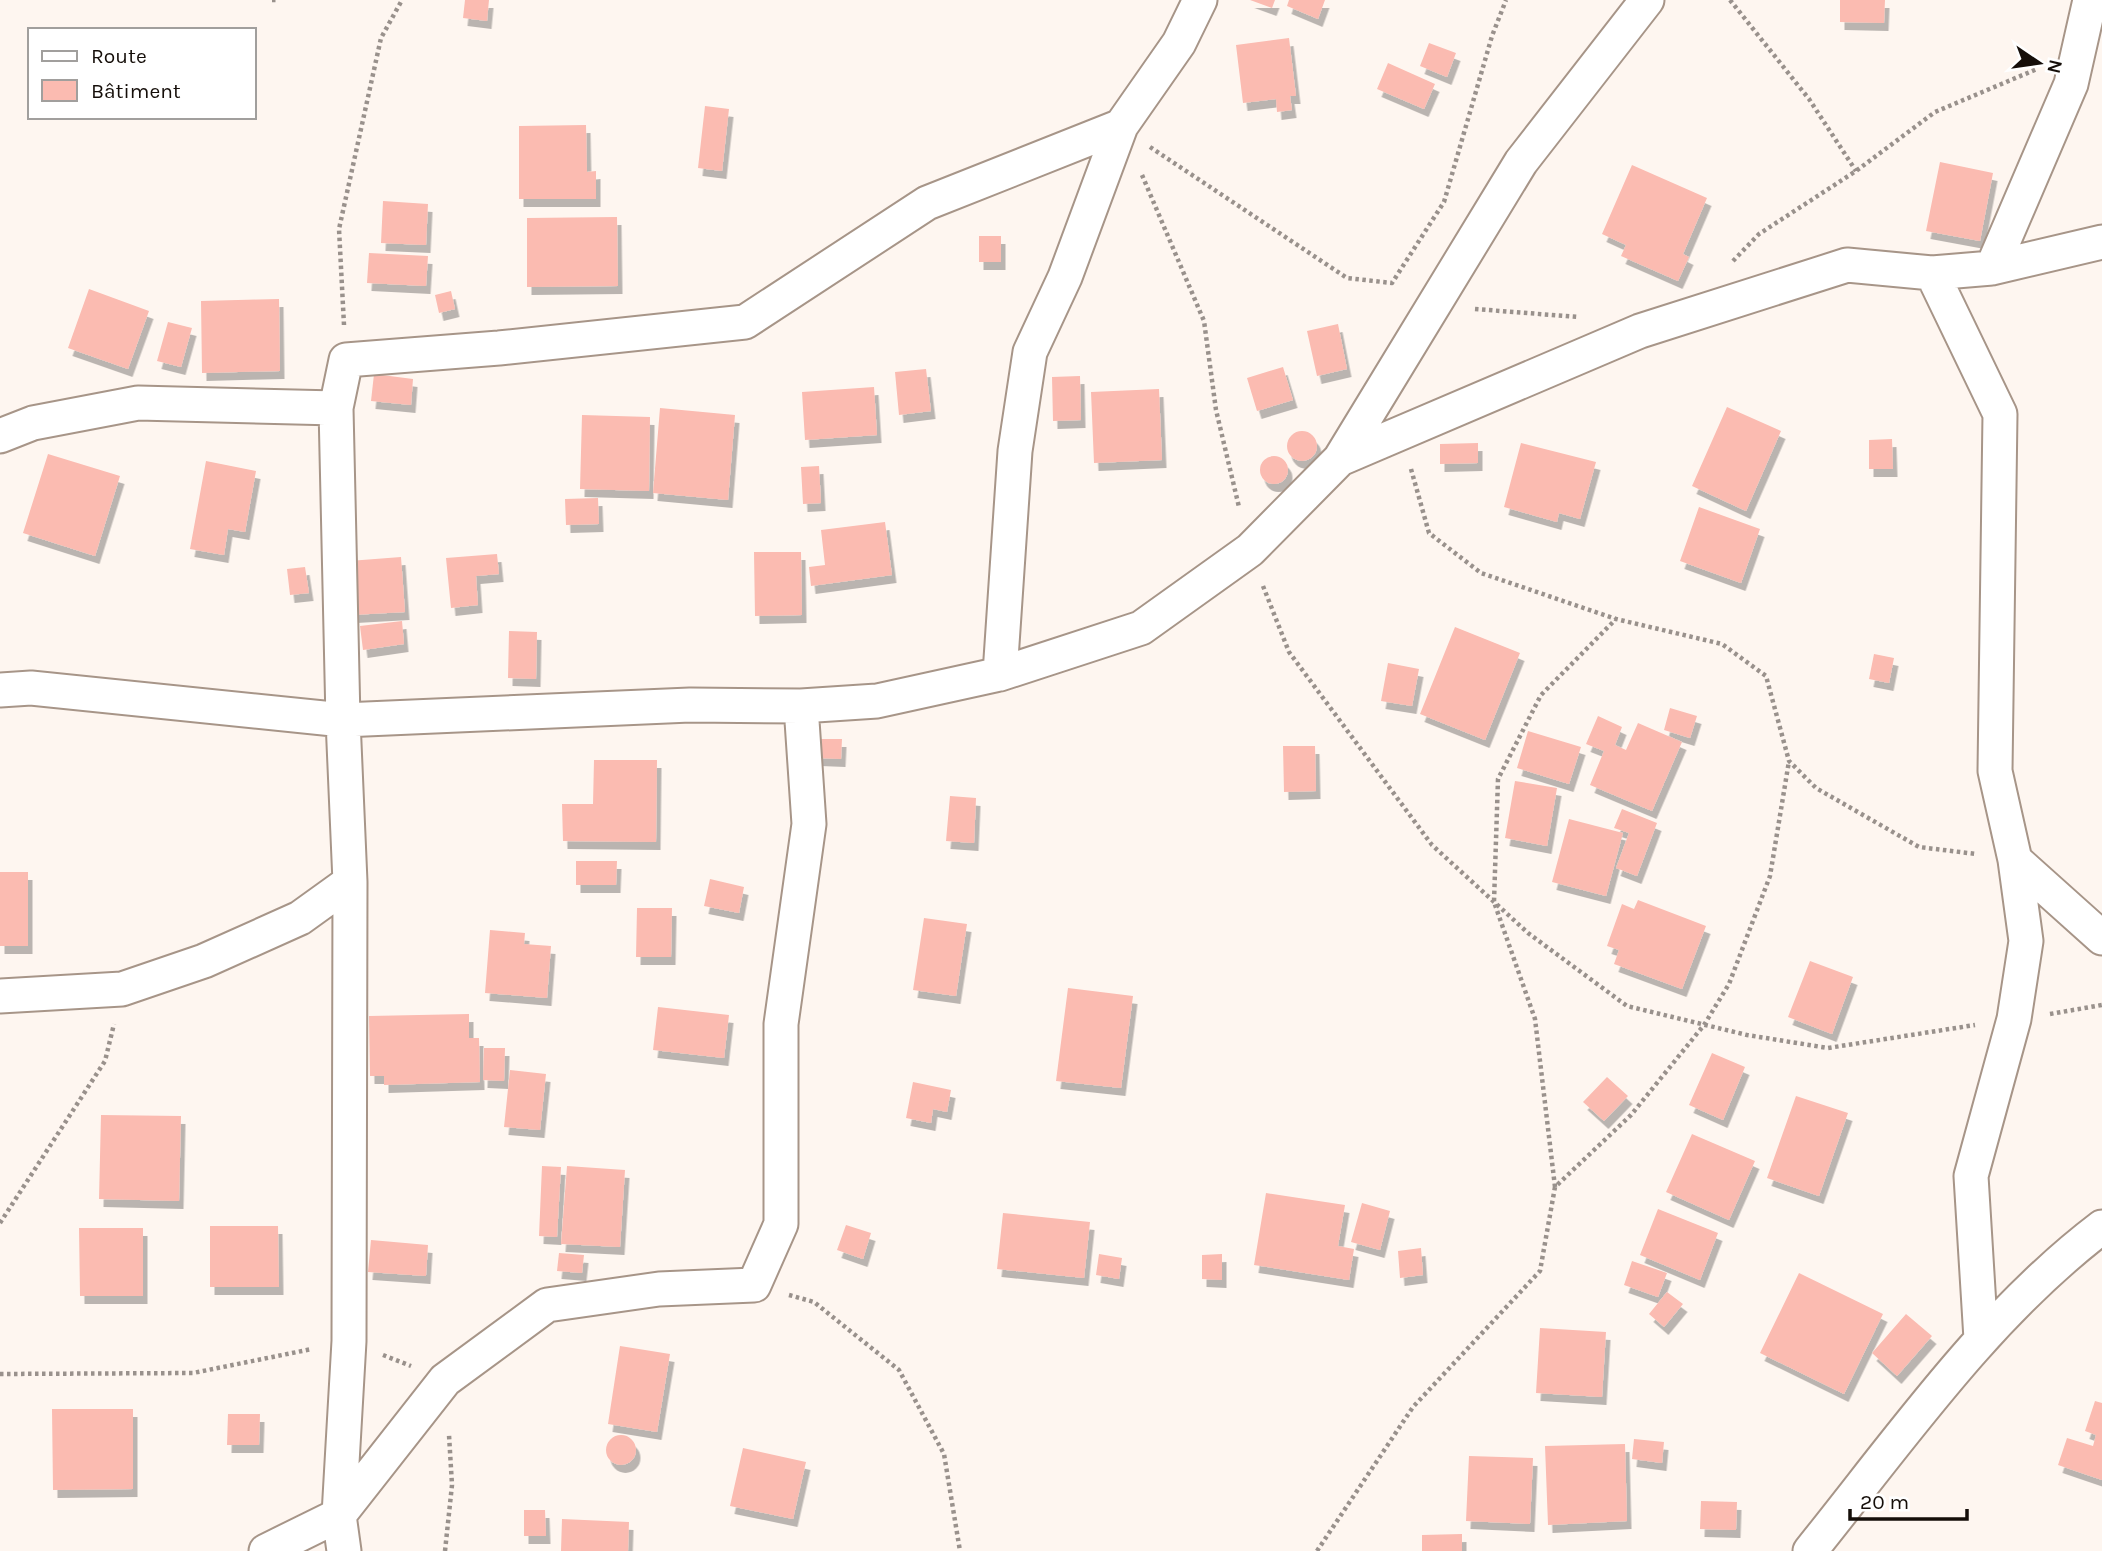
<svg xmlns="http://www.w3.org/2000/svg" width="2102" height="1551" viewBox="0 0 2102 1551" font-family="Karla,sans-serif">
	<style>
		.building { fill: #fbbbb1; filter: url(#shadow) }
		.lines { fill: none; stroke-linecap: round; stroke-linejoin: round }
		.street-casing { stroke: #a79588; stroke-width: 37 }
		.path { stroke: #99918c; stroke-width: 4.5; stroke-dasharray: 3.5 3.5; stroke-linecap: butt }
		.street { stroke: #fff; stroke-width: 33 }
	</style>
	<defs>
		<filter id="shadow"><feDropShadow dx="4.5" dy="8" stdDeviation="0" flood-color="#0004"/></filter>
	</defs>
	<rect width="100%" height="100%" fill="#fef6f0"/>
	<path class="building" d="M 465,0 L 489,0 L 487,21 L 463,18 Z
		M 1250,0 L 1275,0 L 1272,8 Z
		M 1289,0 L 1325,0 L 1318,19 L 1287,6 Z
		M 1840,0 L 1885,0 L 1884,23 L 1840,22 Z
		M 1289,38 L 1296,96 L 1290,96 L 1292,110 L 1277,112 L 1276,99 L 1243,103 L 1236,45 Z
		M 1429,43 L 1456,53 L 1447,77 L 1420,66 Z
		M 1388,63 L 1435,84 L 1424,109 L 1377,89 Z
		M 705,106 L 729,109 L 722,171 L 698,168 Z
		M 586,125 L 587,172 L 596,171 L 596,199 L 519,199 L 519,126 Z
		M 1940,162 L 1993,173 L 1980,241 L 1926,231 Z
		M 1632,165 L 1707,198 L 1683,254 L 1689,257 L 1678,281 L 1621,256 L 1626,245 L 1602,234 Z
		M 383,201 L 428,204 L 426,245 L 381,243 Z
		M 617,217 L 618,286 L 527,287 L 527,218 Z
		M 979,236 L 1001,236 L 1001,262 L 979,262 Z
		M 369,253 L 428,256 L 426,286 L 367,283 Z
		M 89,289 L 149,311 L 128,369 L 68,348 Z
		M 451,291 L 455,309 L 439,313 L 435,295 Z
		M 279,299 L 280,371 L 202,373 L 201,301 Z
		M 168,322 L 192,328 L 181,367 L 157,361 Z
		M 1338,324 L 1347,369 L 1317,376 L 1307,331 Z
		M 1283,367 L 1293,400 L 1257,411 L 1247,378 Z
		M 926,369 L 931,411 L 899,415 L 895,372 Z
		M 374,374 L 413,379 L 411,405 L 371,401 Z
		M 1080,376 L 1081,420 L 1053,421 L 1052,377 Z
		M 874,387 L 877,435 L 805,440 L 802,392 Z
		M 1159,389 L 1162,460 L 1094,463 L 1091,392 Z
		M 1727,407 L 1781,431 L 1746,511 L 1692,486 Z
		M 660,408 L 735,415 L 728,500 L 653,493 Z
		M 582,415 L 650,417 L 649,491 L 580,489 Z
		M1287 446a15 15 0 1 1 30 0a15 15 0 1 1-30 0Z
		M 1892,439 L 1893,469 L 1869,469 L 1869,440 Z
		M 1478,443 L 1478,463 L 1440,464 L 1440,444 Z
		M 1521,443 L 1596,462 L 1580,519 L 1559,513 L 1557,522 L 1504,507 Z
		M 48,454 L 120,476 L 95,556 L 23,533 Z
		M1260 470a14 14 0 1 1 28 0a14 14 0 1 1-28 0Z
		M 206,461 L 256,471 L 245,532 L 228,529 L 224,555 L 190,549 Z
		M 819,466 L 821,503 L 803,504 L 801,467 Z
		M 598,498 L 599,524 L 566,525 L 565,499 Z
		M 1699,507 L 1760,529 L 1741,583 L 1680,561 Z
		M 885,522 L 892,575 L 811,586 L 809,567 L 825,565 L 821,530 Z
		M 754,552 L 801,552 L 802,615 L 755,616 Z
		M 497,554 L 499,574 L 476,576 L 478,605 L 451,608 L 446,558 Z
		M 401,557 L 405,612 L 352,615 L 349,561 Z
		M 305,567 L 309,593 L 290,595 L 287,569 Z
		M 402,621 L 404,644 L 363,650 L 360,626 Z
		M 1455,627 L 1520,653 L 1485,740 L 1420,714 Z
		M 509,631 L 537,632 L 536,679 L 508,678 Z
		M 1874,654 L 1894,658 L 1889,683 L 1869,679 Z
		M 1388,663 L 1419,669 L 1412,706 L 1381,701 Z
		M 1670,708 L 1697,716 L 1690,738 L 1664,730 Z
		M 1598,716 L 1622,727 L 1615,745 L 1626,750 L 1638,723 L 1682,742 L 1652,811 L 1590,785 L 1604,751 L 1586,744 Z
		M 1528,731 L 1581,747 L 1569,784 L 1517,768 Z
		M 817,739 L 842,739 L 841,759 L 816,758 Z
		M 1283,746 L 1315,746 L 1316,791 L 1284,792 Z
		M 594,760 L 657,760 L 656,842 L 563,841 L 562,804 L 593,804 Z
		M 1515,781 L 1557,788 L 1547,846 L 1505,838 Z
		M 950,796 L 976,798 L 974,843 L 946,841 Z
		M 1622,809 L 1657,823 L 1637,876 L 1616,868 L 1629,833 L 1614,828 Z
		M 1569,819 L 1623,833 L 1606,896 L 1552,882 Z
		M 576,861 L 617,861 L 616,885 L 576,885 Z
		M 0,872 L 28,872 L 28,946 L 0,946 Z
		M 710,879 L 744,887 L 739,913 L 704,906 Z
		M 1638,900 L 1706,926 L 1682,989 L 1614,964 L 1619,950 L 1607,946 L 1622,904 L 1634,909 Z
		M 637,908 L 672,908 L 671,957 L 636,957 Z
		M 924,918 L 967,924 L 956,996 L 913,990 Z
		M 490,930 L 525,933 L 524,944 L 551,946 L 547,998 L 485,993 Z
		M 1810,961 L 1853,977 L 1832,1034 L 1788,1017 Z
		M 1068,988 L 1133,996 L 1121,1088 L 1056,1081 Z
		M 658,1007 L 729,1015 L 724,1058 L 653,1050 Z
		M 469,1014 L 469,1038 L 479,1038 L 480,1082 L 384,1085 L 384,1076 L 370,1076 L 369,1016 Z
		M 484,1048 L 505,1048 L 504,1081 L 483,1080 Z
		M 1712,1053 L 1745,1067 L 1723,1120 L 1689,1105 Z
		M 510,1070 L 546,1074 L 540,1130 L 504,1127 Z
		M 1607,1077 L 1628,1096 L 1604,1121 L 1583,1102 Z
		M 913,1082 L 951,1090 L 947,1112 L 933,1109 L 931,1123 L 906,1118 Z
		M 1796,1096 L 1848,1113 L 1819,1196 L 1767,1178 Z
		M 101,1115 L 181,1116 L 179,1201 L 99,1199 Z
		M 1692,1134 L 1755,1161 L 1729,1220 L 1666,1192 Z
		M 542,1166 L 561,1167 L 557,1237 L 539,1236 Z
		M 567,1166 L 625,1170 L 620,1247 L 561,1244 Z
		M 1266,1193 L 1345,1205 L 1338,1246 L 1354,1249 L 1349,1280 L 1254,1265 Z
		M 1362,1203 L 1390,1211 L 1380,1250 L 1351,1242 Z
		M 1658,1209 L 1718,1233 L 1700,1280 L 1640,1255 Z
		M 1003,1213 L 1090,1222 L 1084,1278 L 997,1269 Z
		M 846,1225 L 871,1233 L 863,1259 L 837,1250 Z
		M 210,1226 L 278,1226 L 279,1287 L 210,1287 Z
		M 79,1228 L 143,1228 L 143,1296 L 80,1296 Z
		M 371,1240 L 428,1245 L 426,1276 L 368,1272 Z
		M 1421,1248 L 1423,1275 L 1400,1278 L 1398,1251 Z
		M 559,1253 L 584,1255 L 582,1273 L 557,1271 Z
		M 1099,1254 L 1122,1258 L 1119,1279 L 1096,1275 Z
		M 1222,1254 L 1222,1280 L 1202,1279 L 1202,1255 Z
		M 1632,1261 L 1667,1273 L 1658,1297 L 1624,1285 Z
		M 1799,1273 L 1883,1314 L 1844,1394 L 1760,1353 Z
		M 1667,1292 L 1683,1304 L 1664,1327 L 1649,1314 Z
		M 1906,1314 L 1932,1336 L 1897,1376 L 1872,1353 Z
		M 1540,1328 L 1606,1332 L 1602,1397 L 1536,1393 Z
		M 620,1346 L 670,1354 L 657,1432 L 608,1424 Z
		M 2095,1401 L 2102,1403 L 2102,1480 L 2058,1465 L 2067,1438 L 2093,1446 L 2096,1435 L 2085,1431 Z
		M 52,1409 L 133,1409 L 133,1489 L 53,1490 Z
		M 228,1414 L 260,1414 L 259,1445 L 227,1445 Z
		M606 1450a15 15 0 1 1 30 0a15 15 0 1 1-30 0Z
		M 1634,1439 L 1664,1442 L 1662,1463 L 1632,1459 Z
		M 1625,1444 L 1627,1521 L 1548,1525 L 1545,1446 Z
		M 743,1448 L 806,1462 L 793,1519 L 730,1506 Z
		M 1469,1456 L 1533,1458 L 1530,1524 L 1466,1521 Z
		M 1701,1501 L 1737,1502 L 1736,1530 L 1700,1529 Z
		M 524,1510 L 545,1510 L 546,1536 L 524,1536 Z
		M 562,1519 L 629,1522 L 628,1551 L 561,1551 Z
		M 1462,1534 L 1462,1551 L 1422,1551 L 1422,1535 Z"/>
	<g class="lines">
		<defs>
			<path id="street" d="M 1992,268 L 2071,84 L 2090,0
				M 1932,273 L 2000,414 L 1995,771 L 2015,860 L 2026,941 L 2014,1019 L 1971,1176 L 1981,1339
				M 0,436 L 33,423 L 138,403 L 336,408
				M 1340,459 L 1521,162 L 1647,0
				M 1000,674 L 1015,451 L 1030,352 L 1065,277 L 1121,126 L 1179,43 L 1200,0
				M 0,690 L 31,688 L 343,720 L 690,705 L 801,706 L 877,701 L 1000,674 L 1141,628 L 1250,550 L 1340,459 L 1640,331 L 1847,265 L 1932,273 L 1992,268 L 2102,242
				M 2015,860 L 2102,938
				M 0,996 L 122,989 L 204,961 L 300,918 L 350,882
				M 266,1551 L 339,1515 L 445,1380 L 547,1305 L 659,1289 L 754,1285 L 781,1224 L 781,1024 L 809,824 L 801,706
				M 344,1551 L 339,1515 L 349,1341 L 350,882 L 343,720 L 336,408 L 346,360 L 499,348 L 745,322 L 927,203 L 1121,126
				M 1810,1551 C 1901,1438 1986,1315 2102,1227"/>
		</defs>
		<use href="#street" class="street-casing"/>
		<path class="path" d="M 272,0 L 276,0
			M 1730,0 L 1809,99 L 1856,171
			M 1150,147 L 1347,278 L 1392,283 L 1444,202 L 1492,36 L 1506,0
			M 1142,175 L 1204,321 L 1216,410 L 1239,507
			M 1733,261 L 1759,234 L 1856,171 L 1935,112 L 2037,69
			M 1475,309 L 1578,317
			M 344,325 L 339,229 L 381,38 L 402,0
			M 1411,469 L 1429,533 L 1481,573 L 1616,619 L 1722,644 L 1766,676 L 1789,761 L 1816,788 L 1919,847 L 1976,854
			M 1263,586 L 1289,652 L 1432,845 L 1528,933 L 1627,1006 L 1747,1035 L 1828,1048 L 1975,1025
			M 2050,1014 L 2102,1005
			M 1555,1187 L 1535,1019 L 1494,902 L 1498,779 L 1541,695 L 1616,619
			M 0,1223 L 105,1061 L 114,1024
			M 789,1295 L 814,1302 L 899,1370 L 944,1454 L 960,1551
			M 383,1355 L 411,1366
			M 0,1374 L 193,1373 L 312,1349
			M 445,1551 L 452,1485 L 449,1435
			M 1317,1551 L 1413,1407 L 1540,1271 L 1555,1187 L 1631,1115 L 1704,1025 L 1729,984 L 1770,876 L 1789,761"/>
		<use href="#street" class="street"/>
	</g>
	<rect x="28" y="28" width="228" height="91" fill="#ffffff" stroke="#a19f9d" stroke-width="2"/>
	<rect x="42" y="51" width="35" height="10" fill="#ffffff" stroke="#a19f9d" stroke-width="2"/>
	<text x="91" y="63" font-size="21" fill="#150e09">Route</text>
	<rect x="42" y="80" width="35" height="21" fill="#fbbbb1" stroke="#a19f9d" stroke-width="2"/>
	<text x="91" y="98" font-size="21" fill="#150e09">Bâtiment</text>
	<g transform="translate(2039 63) rotate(103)" stroke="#ffffff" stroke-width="5" paint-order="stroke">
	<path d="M0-5L12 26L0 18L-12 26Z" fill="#150e09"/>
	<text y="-10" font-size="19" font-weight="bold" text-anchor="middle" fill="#150e09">N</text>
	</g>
	<path d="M1850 1509v10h117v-10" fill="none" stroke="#150e09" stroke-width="3.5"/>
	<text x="1860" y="1509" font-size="21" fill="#150e09" stroke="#ffffff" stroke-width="5" paint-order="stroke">20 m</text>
</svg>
